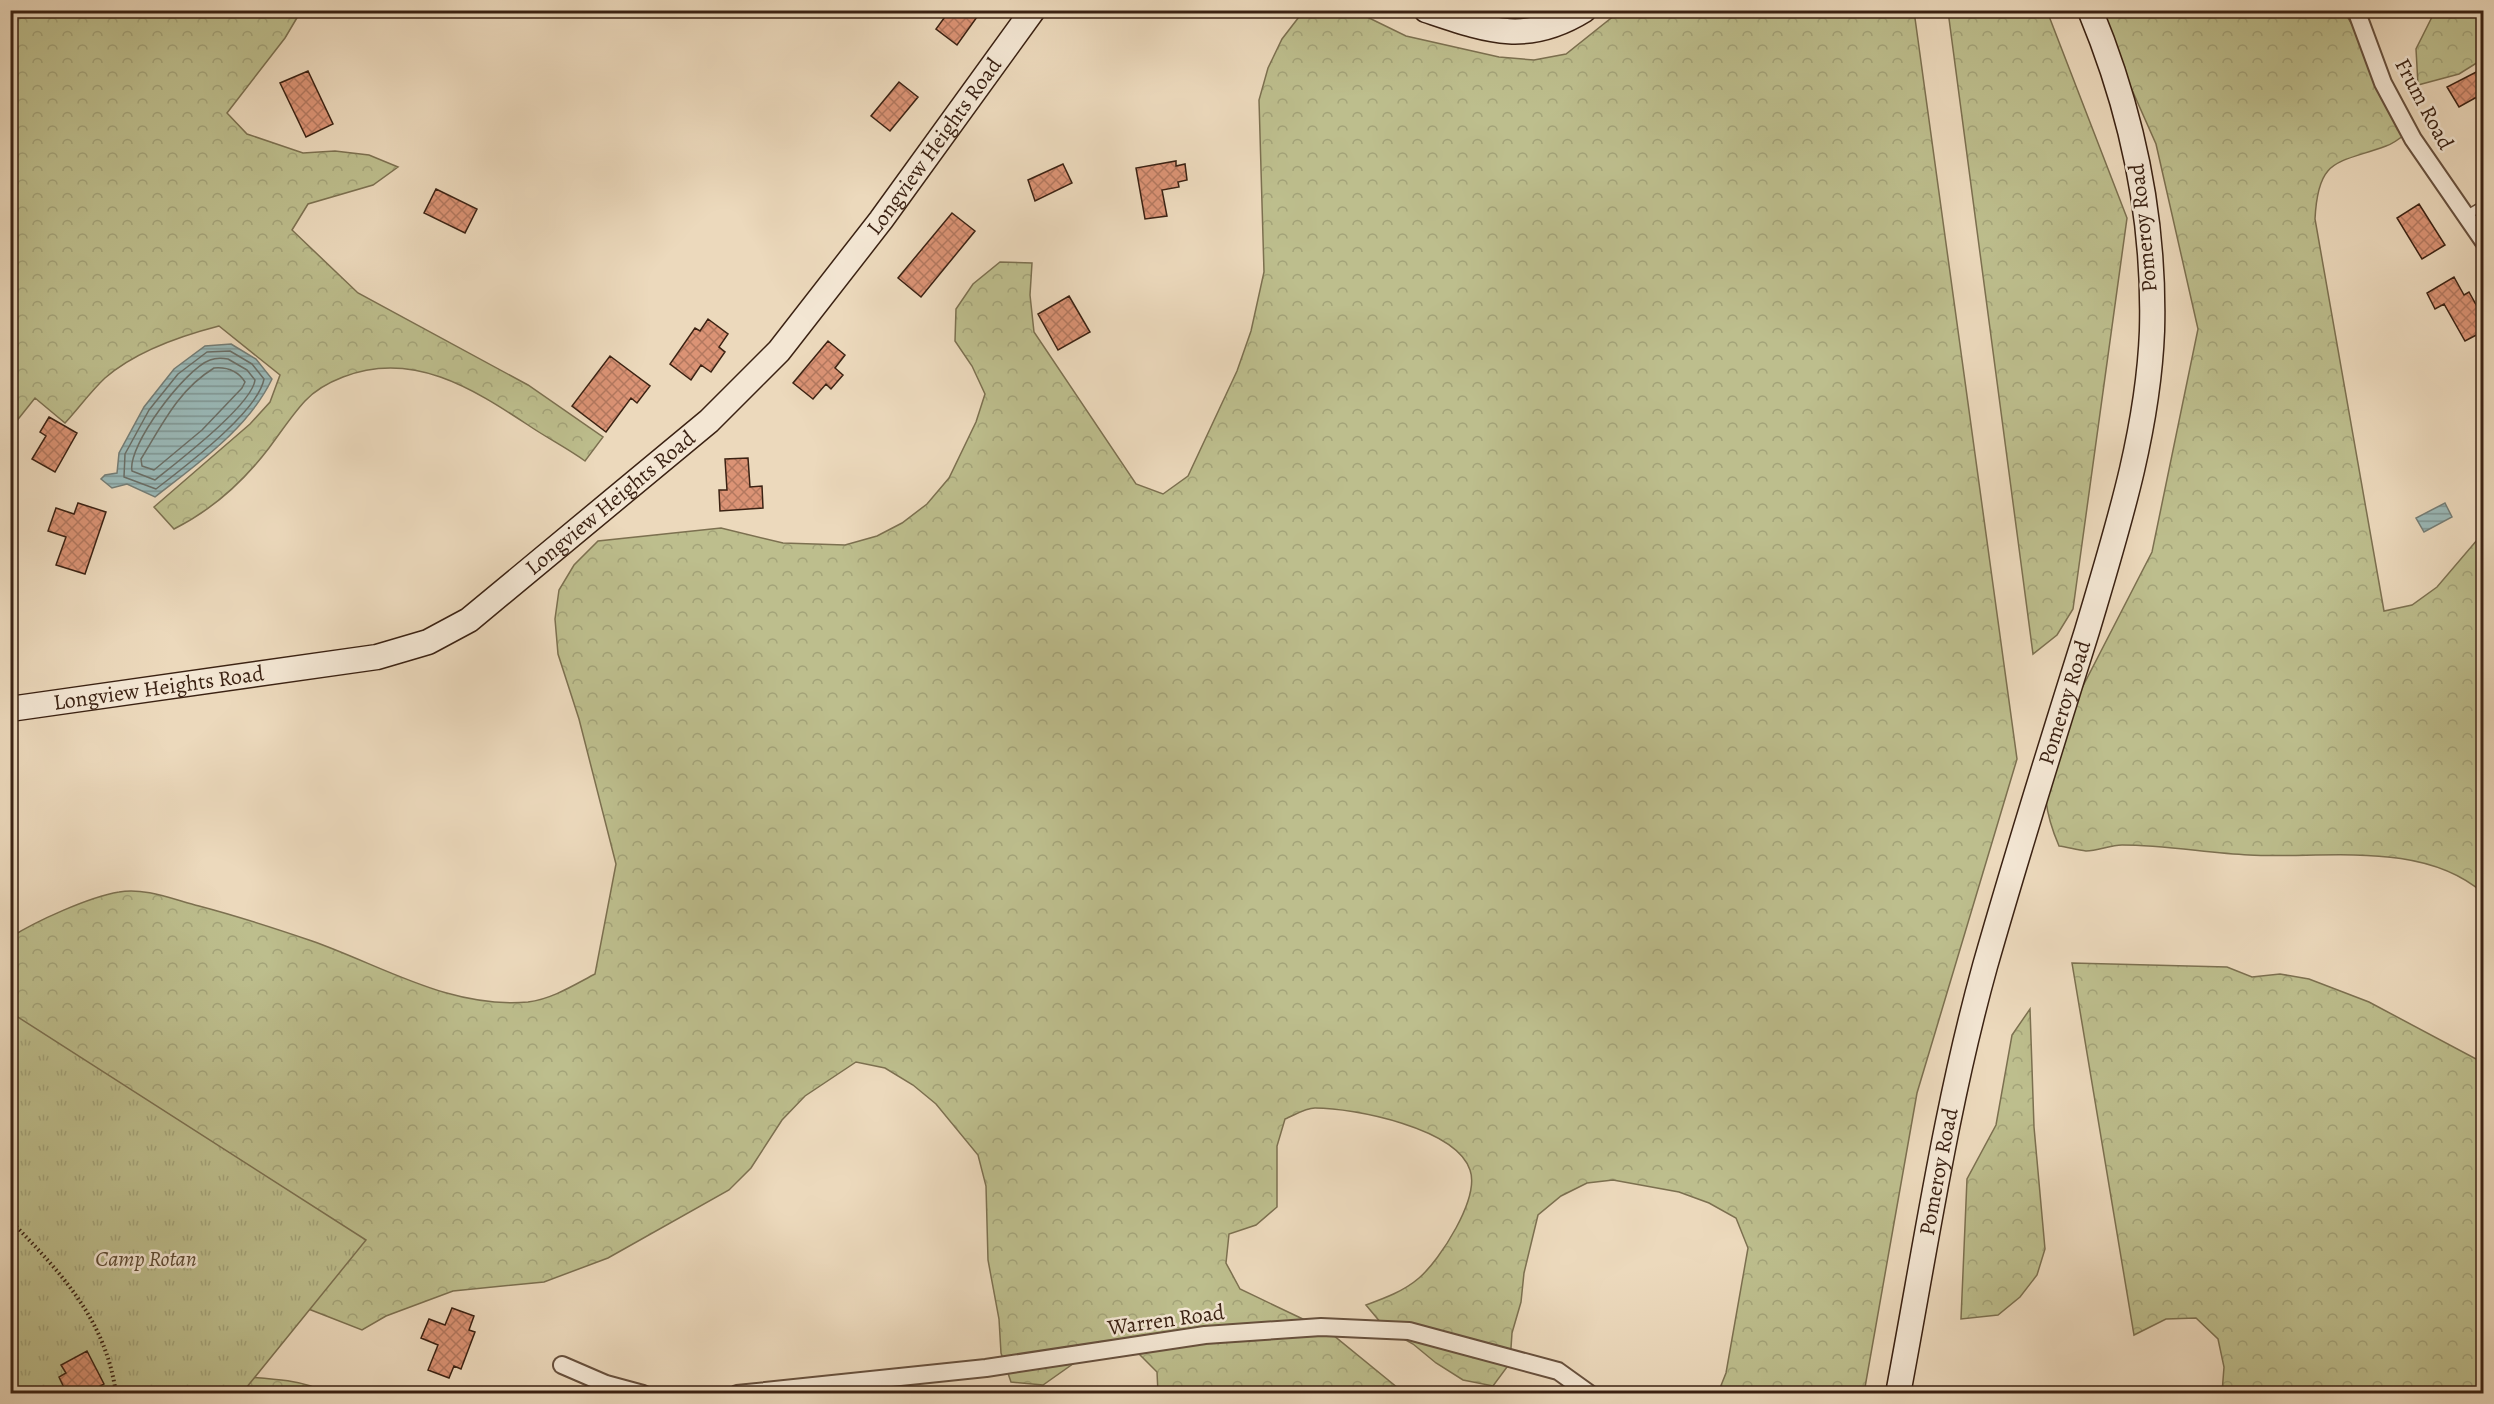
<svg xmlns="http://www.w3.org/2000/svg" width="2494" height="1404" viewBox="0 0 2494 1404" font-family="Alegreya,serif">
	<style>
		.forest { fill: url(#forest-crowns); stroke: #7c7050; stroke-width: 1.5 }
		.park { fill: url(#park-tufts); stroke: #7c7050; stroke-width: 1.5 }
		.water { fill: url(#water-rules); stroke: #747d76; stroke-width: 1.5 }
		.lines { fill: none; stroke-linecap: round; stroke-linejoin: round }
		.shore { stroke: #6a6e66; stroke-width: 1.5 }
		.building { fill: url(#building-cross-hatch); stroke: #3b2213; stroke-width: 1.5 }
		.lane-casing { stroke: #67503d; stroke-width: 11 }
		.street-casing { stroke: #67503d; stroke-width: 20 }
		.secondary-casing { stroke: #3b2213; stroke-width: 27 }
		.path { stroke: #3b2213; stroke-width: 4; stroke-dasharray: 1.5 3; stroke-linecap: butt }
		.lane { stroke: #f3e6d3; stroke-width: 8 }
		.street { stroke: #f3e6d3; stroke-width: 16 }
		.secondary { stroke: #f3e6d3; stroke-width: 24 }
		.labels { text-anchor: middle; dominant-baseline: central; stroke-width: 5; stroke-linejoin: round; paint-order: stroke }
		.street-label { font-size: 22px; fill: #3b2213; stroke: #f3e6d3 }
		.park-label { font-size: 22px; font-style: italic; fill: #5c4932; stroke: #f3e6d3 }
	</style>
	<defs>
		<pattern id="forest-crowns" width="20" height="18" patternUnits="userSpaceOnUse" patternTransform="scale(1.5)"><rect width="20" height="18" fill="#bdbe8d"/><path d="M2 6a3 3 0 1 1 6 0M12 15a3 3 0 1 1 6 0" fill="none" stroke="#a3a379"/></pattern>
		<pattern id="park-tufts" width="24" height="20" patternUnits="userSpaceOnUse" patternTransform="scale(1.5)"><rect width="24" height="20" fill="#bdbe8d"/><path d="M3 7l-1-3M5 7V3M7 7l1-3M15 17l-1-3M17 17v-4M19 17l1-3" fill="none" stroke="#a3a379"/></pattern>
		<pattern id="water-rules" width="6" height="5" patternUnits="userSpaceOnUse" patternTransform="scale(1.5)"><rect width="6" height="5" fill="#9ab9b8"/><path d="M0 2.5h6" fill="none" stroke="#7f9694"/></pattern>
		<pattern id="building-cross-hatch" width="8" height="8" patternUnits="userSpaceOnUse" patternTransform="scale(1.5)"><rect width="8" height="8" fill="#db9375"/><path d="M0 0l8 8M0 8l8-8" fill="none" stroke="#b3785f"/></pattern>
	</defs>
	<rect width="100%" height="100%" fill="#ecd9bc"/>
	<filter id="stains"><feTurbulence type="fractalNoise" baseFrequency=".00333" numOctaves="4"/><feColorMatrix values="0 0 0 0 .2 0 0 0 0 .09 0 0 0 0 .02 0 0 0 .5 -.17"/></filter>
	<radialGradient id="worn" r=".72"><stop offset=".6" stop-color="#630" stop-opacity="0"/><stop offset="1" stop-color="#630" stop-opacity=".3"/></radialGradient>
	<path class="forest" d="M 1317,10 L 1361,14 L 1406,36 L 1499,57 L 1534,60 L 1566,54 L 1620,11 L 1914,11 L 2017,759 L 1917,1093 L 1864,1393 L 1718,1393 L 1726,1373 L 1748,1248 L 1736,1218 L 1709,1203 L 1679,1192 L 1613,1180 L 1587,1183 L 1561,1196 L 1538,1215 L 1524,1273 L 1521,1302 L 1512,1333 L 1510,1363 L 1493,1386 L 1463,1380 L 1436,1363 L 1413,1344 L 1386,1329 L 1366,1305 C 1385,1298 1404,1291 1419,1278 C 1440,1260 1480,1198 1470,1170 C 1456,1128 1354,1108 1315,1108 C 1305,1108 1293,1116 1285,1119 L 1277,1146 L 1277,1207 L 1256,1225 L 1229,1234 L 1226,1263 L 1240,1289 L 1328,1331 L 1404,1393 L 1158,1393 L 1157,1372 L 1135,1350 L 1104,1342 L 1043,1385 L 1011,1382 L 1001,1353 L 999,1319 L 988,1260 L 986,1186 L 978,1155 L 936,1104 L 913,1085 L 885,1068 L 856,1062 L 805,1096 L 782,1120 L 751,1168 L 729,1190 L 608,1258 L 544,1282 L 453,1291 L 386,1316 L 362,1330 L 293,1303 L 220,1375 C 250,1378 301,1377 326,1393 L 11,1394 L 11,937 C 36,921 89,897 119,892 C 144,887 175,900 199,906 C 237,916 274,928 312,941 C 383,966 450,1009 528,1002 C 552,999 574,985 595,974 L 616,864 L 579,719 L 558,654 L 555,619 L 559,590 L 574,565 L 598,541 L 721,528 L 783,543 L 845,545 L 877,536 L 902,523 L 927,504 L 949,478 L 976,422 L 985,394 L 972,366 L 955,341 L 956,309 L 973,284 L 1000,262 L 1032,263 L 1030,295 L 1034,332 L 1136,484 L 1163,494 L 1188,476 L 1237,371 L 1251,331 L 1264,272 L 1259,100 L 1268,68 L 1282,39 L 1302,13 Z
		M 301,11 L 285,38 L 227,113 L 247,134 L 303,153 L 335,151 L 369,155 L 398,167 L 373,185 L 308,204 L 292,230 L 358,293 L 528,385 L 603,437 L 585,461 C 567,448 547,438 528,425 C 472,388 412,350 343,377 C 330,382 315,390 305,401 C 292,415 281,432 269,448 C 243,482 212,510 174,529 L 154,507 L 250,424 L 270,402 L 280,375 L 219,326 C 180,336 136,351 105,378 C 91,391 78,409 65,423 L 35,398 L 11,428 L 11,11 Z
		M 1475,11 L 1562,11 C 1540,28 1499,20 1475,11 Z
		M 1948,11 L 2047,11 L 2127,218 L 2073,609 L 2057,635 L 2033,654 Z
		M 2097,11 L 2344,11 L 2413,128 C 2405,134 2396,143 2386,146 C 2337,164 2318,157 2315,219 L 2384,611 L 2412,605 L 2437,587 L 2483,533 L 2483,893 C 2422,840 2324,859 2249,855 C 2207,853 2165,845 2122,845 C 2110,845 2098,851 2086,851 C 2077,850 2067,847 2059,846 C 2044,811 2043,790 2048,754 L 2152,552 L 2198,329 L 2156,144 Z
		M 2435,11 L 2483,11 L 2483,59 L 2459,74 L 2418,85 L 2416,49 Z
		M 2072,963 L 2227,967 L 2252,977 L 2280,974 L 2309,979 L 2369,1002 L 2476,1059 L 2483,1060 L 2483,1393 L 2222,1393 L 2224,1367 L 2218,1339 L 2196,1318 L 2166,1319 L 2134,1335 Z
		M 2030,1009 L 2034,1127 L 2045,1249 L 2037,1275 L 2020,1297 L 1998,1315 L 1961,1319 L 1967,1179 L 1996,1125 L 2012,1035 Z"/>
	<path class="park" d="M 10,1012 L 366,1240 L 242,1393 L 11,1393 Z"/>
	<path class="water" d="M 231,344 L 256,359 L 272,379 C 248,429 198,463 155,497 L 127,484 L 112,488 L 101,479 L 105,475 L 117,473 L 119,453 L 144,407 L 174,369 L 205,346 Z
		M 2445,503 L 2452,517 L 2424,532 L 2416,518 Z"/>
	<g class="lines">
		<path class="shore" d="M 230,351 L 252,364 L 264,379 C 258,412 183,468 156,489 L 124,477 L 125,454 L 149,410 L 178,374 L 207,352 Z
			M 228,359 L 247,370 L 255,380 C 252,405 177,462 155,480 L 132,471 C 127,446 185,369 210,360 C 215,358 223,358 228,359 Z
			M 214,368 C 226,367 238,371 245,382 L 242,388 L 202,430 L 154,470 L 142,466 L 141,459 C 162,425 178,390 214,368 Z"/>
	</g>
	<path class="building" d="M 950,10 L 982,10 L 957,45 L 936,29 Z
		M 2484,68 L 2484,93 L 2459,107 L 2447,87 Z
		M 308,71 L 333,124 L 306,137 L 280,83 Z
		M 899,82 L 918,97 L 890,131 L 871,116 Z
		M 1176,161 L 1176,166 L 1185,164 L 1187,180 L 1178,182 L 1179,187 L 1162,190 L 1167,216 L 1145,219 L 1136,168 Z
		M 1063,164 L 1072,183 L 1035,201 L 1028,180 Z
		M 436,189 L 477,209 L 465,233 L 424,213 Z
		M 2419,204 L 2445,245 L 2422,259 L 2397,218 Z
		M 952,213 L 975,231 L 921,297 L 898,278 Z
		M 2454,277 L 2464,295 L 2469,292 L 2484,319 L 2484,331 L 2465,341 L 2444,304 L 2435,309 L 2427,293 Z
		M 1069,296 L 1090,332 L 1058,350 L 1038,314 Z
		M 708,319 L 728,334 L 719,347 L 725,352 L 711,372 L 701,365 L 691,380 L 670,364 L 695,328 L 700,331 Z
		M 828,341 L 845,355 L 835,368 L 843,375 L 831,389 L 826,384 L 813,399 L 793,383 Z
		M 610,356 L 650,386 L 637,403 L 631,398 L 606,432 L 572,406 Z
		M 49,417 L 77,433 L 55,472 L 32,459 L 46,436 L 40,432 Z
		M 748,458 L 750,487 L 762,486 L 763,508 L 720,511 L 719,490 L 727,490 L 725,459 Z
		M 78,503 L 106,512 L 85,574 L 56,565 L 66,537 L 48,531 L 56,508 L 74,514 Z
		M 452,1308 L 474,1316 L 469,1330 L 475,1332 L 461,1369 L 454,1366 L 449,1378 L 428,1370 L 438,1345 L 421,1338 L 429,1319 L 445,1325 Z
		M 87,1351 L 104,1384 L 86,1394 L 67,1394 L 59,1377 L 66,1373 L 61,1365 Z"/>
	<g class="lines">
		<defs>
			<path id="lane" d="M 2467,215 L 2484,205"/>
			<path id="street" d="M 2356,10 L 2383,83 L 2413,139 L 2484,242
				M 562,1365 L 606,1384 L 643,1394
				M 737,1394 L 986,1368 L 1205,1335 L 1321,1327 L 1409,1331 L 1558,1371 L 1590,1394"/>
			<g id="secondary">
				<path d="M 1426,10 C 1486,30 1526,46 1584,10"/>
				<path id="s1" d="M 10,709 L 377,657 L 428,642 L 469,620 L 709,421 L 779,351 L 881,220 L 1033,10"/>
				<path id="s2" d="M 1898,1394 C 1925,1251 1946,1106 1985,966 C 2017,854 2052,742 2087,631 C 2116,533 2148,434 2152,331 C 2155,221 2132,111 2090,10"/>
			</g>
		</defs>
		<use href="#lane" class="lane-casing"/>
		<use href="#street" class="street-casing"/>
		<use href="#secondary" class="secondary-casing"/>
		<path class="path" d="M 2477,97 L 2484,108
			M 10,1220 C 60,1272 106,1319 116,1394"/>
		<use href="#lane" class="lane"/>
		<use href="#street" class="street"/>
		<use href="#secondary" class="secondary"/>
	</g>
	<g class="labels">
		<g class="street-label">
			<text transform="translate(2424 104) rotate(62)">Frum Road</text>
			<text stroke="none"><textPath href="#s1" startOffset="1138">Longview Heights Road</textPath></text>
			<text transform="translate(2143 228) rotate(-96)">Pomeroy Road</text>
			<text stroke="none"><textPath href="#s1" startOffset="654">Longview Heights Road</textPath></text>
			<text stroke="none"><textPath href="#s1" startOffset="150">Longview Heights Road</textPath></text>
			<text stroke="none"><textPath href="#s2" startOffset="712">Pomeroy Road</textPath></text>
			<text stroke="none"><textPath href="#s2" startOffset="226">Pomeroy Road</textPath></text>
			<text transform="translate(1166 1320) rotate(-8)">Warren Road</text>
		</g>
		<g class="park-label">
			<text x="146" y="1259">Camp Rotan</text>
		</g>
	</g>
	<rect width="2494" height="1404" fill="none" stroke="#ecd9bc" stroke-width="36"/>
	<rect x="12" y="12" width="2470" height="1380" fill="none" stroke="#3b2213" stroke-width="3"/>
	<rect x="18" y="18" width="2458" height="1368" fill="none" stroke="#3b2213" stroke-width="1.5"/>
	<rect width="100%" height="100%" filter="url(#stains)"/>
	<rect width="100%" height="100%" fill="url(#worn)"/>
</svg>
